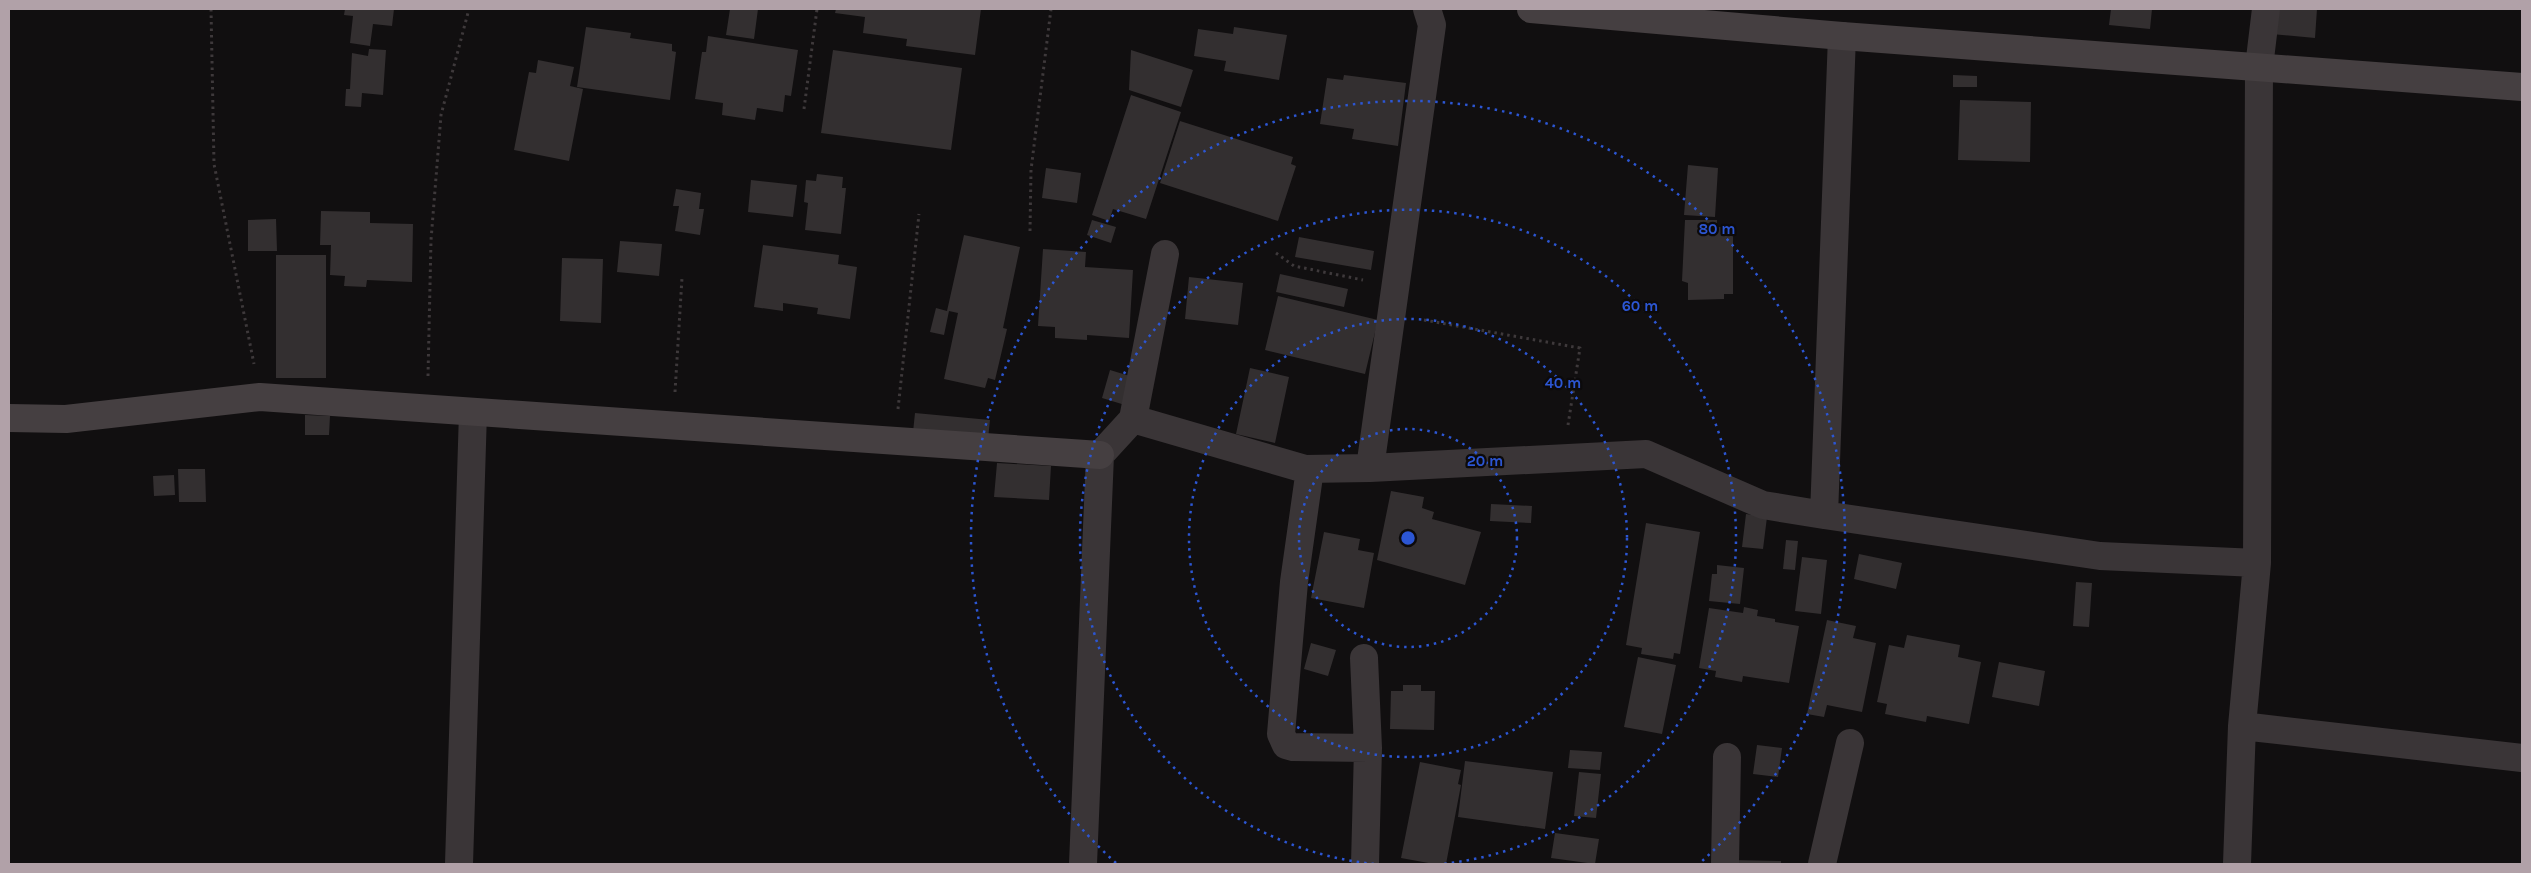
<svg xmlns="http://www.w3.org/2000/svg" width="2531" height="873" viewBox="0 0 2531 873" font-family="Karla,sans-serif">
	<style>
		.building { fill: #332f30 }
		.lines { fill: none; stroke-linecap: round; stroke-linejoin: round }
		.path { stroke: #3e393b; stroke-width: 3; stroke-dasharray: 2.5 4; stroke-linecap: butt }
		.street { stroke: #3a3537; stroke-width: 28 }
		.secondary { stroke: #453f41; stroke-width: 28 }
		.ring { fill: none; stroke: #2c56d3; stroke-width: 2.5; stroke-dasharray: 2.5 5 }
		.centre { fill: #2c56d3; stroke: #0c0a0b; stroke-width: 2.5 }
		.ring-label { font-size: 15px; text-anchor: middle; font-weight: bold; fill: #2c56d3; stroke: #0c0a0b; stroke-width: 4.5; stroke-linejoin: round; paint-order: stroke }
	</style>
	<rect width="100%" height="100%" fill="#110f10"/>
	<path class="building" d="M 345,9 L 394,9 L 392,26 L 373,24 L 370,46 L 350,43 L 353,16 L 344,15 Z
		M 730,9 L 758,9 L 754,39 L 726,35 Z
		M 836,9 L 981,9 L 975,55 L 906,46 L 907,39 L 863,33 L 865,17 L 835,13 Z
		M 2111,9 L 2152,9 L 2150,29 L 2109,25 Z
		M 2273,9 L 2317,9 L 2315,38 L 2271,34 Z
		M 586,27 L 631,33 L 630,38 L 672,44 L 672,51 L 676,52 L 670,100 L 577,87 Z
		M 1234,27 L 1287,35 L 1279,80 L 1224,71 L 1226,61 L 1194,56 L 1198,29 L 1233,34 Z
		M 708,36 L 798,50 L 791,96 L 785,95 L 783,112 L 757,108 L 755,120 L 722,115 L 723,103 L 695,99 L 702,52 L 706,52 Z
		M 369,49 L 386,50 L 383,95 L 362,93 L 361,107 L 345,106 L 346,89 L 350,89 L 352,53 L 368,56 Z
		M 833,50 L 962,68 L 951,150 L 821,133 Z
		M 1131,50 L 1193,70 L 1181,107 L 1129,90 Z
		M 538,60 L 574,67 L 570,86 L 583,89 L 569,161 L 514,150 L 529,72 L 536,73 Z
		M 1344,75 L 1406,83 L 1398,146 L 1352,139 L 1354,129 L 1320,124 L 1327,78 L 1343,80 Z
		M 1953,75 L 1977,76 L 1977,87 L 1953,87 Z
		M 1131,95 L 1181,112 L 1146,219 L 1113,209 L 1109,221 L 1092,215 Z
		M 1960,100 L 2031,102 L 2030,162 L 1958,160 Z
		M 1180,121 L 1293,157 L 1291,164 L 1296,166 L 1278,221 L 1160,183 Z
		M 1688,165 L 1718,168 L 1715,217 L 1684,215 Z
		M 1046,168 L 1081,173 L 1077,203 L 1042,198 Z
		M 817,174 L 843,177 L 842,188 L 846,188 L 841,234 L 805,230 L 808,203 L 804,202 L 806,180 L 816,181 Z
		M 751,180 L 797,185 L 793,217 L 748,212 Z
		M 676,189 L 701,193 L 699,209 L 704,209 L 700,235 L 675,231 L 679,206 L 673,206 Z
		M 321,211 L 370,212 L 370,223 L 413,224 L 412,282 L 367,280 L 366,287 L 344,286 L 345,276 L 330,275 L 331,245 L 320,245 Z
		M 276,219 L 277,251 L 248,251 L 248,220 Z
		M 1092,220 L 1116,227 L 1111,243 L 1087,235 Z
		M 1685,220 L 1717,220 L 1717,227 L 1733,227 L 1733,294 L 1724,294 L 1724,299 L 1688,300 L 1688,283 L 1682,281 Z
		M 964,235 L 1020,247 L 1003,328 L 1007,329 L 995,380 L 988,378 L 985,388 L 944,379 L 958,313 L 949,311 L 944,335 L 930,332 L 936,308 L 947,311 Z
		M 1299,237 L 1374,251 L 1371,270 L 1295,257 Z
		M 620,241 L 662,244 L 659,276 L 617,272 Z
		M 763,245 L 839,255 L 838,264 L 857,267 L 850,319 L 817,314 L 818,308 L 783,303 L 783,311 L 754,307 Z
		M 1043,249 L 1086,252 L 1085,267 L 1133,270 L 1129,338 L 1087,335 L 1087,340 L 1055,338 L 1055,327 L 1038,326 Z
		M 276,255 L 326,255 L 326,378 L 276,378 Z
		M 562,258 L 603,259 L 601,323 L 560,321 Z
		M 1280,274 L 1348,289 L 1344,307 L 1276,292 Z
		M 1189,277 L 1243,283 L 1238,325 L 1185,319 Z
		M 1278,296 L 1378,320 L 1365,374 L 1265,350 Z
		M 1250,368 L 1289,377 L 1275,443 L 1236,434 Z
		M 1110,370 L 1133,377 L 1125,405 L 1102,398 Z
		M 915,413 L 990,420 L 988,439 L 913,432 Z
		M 305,415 L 330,416 L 329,435 L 305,435 Z
		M 997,463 L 1051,466 L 1049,500 L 994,497 Z
		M 178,469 L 205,469 L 206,502 L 179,502 Z
		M 174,475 L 175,495 L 154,496 L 153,476 Z
		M 1391,491 L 1424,497 L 1422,508 L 1434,512 L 1432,519 L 1481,532 L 1465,585 L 1377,560 Z
		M 1491,504 L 1532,506 L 1531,523 L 1490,521 Z
		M 1746,514 L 1767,517 L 1763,549 L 1742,547 Z
		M 1646,523 L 1700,532 L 1680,654 L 1674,653 L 1673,659 L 1641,654 L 1642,648 L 1626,645 Z
		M 1324,532 L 1360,539 L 1358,550 L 1374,553 L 1364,608 L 1311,598 Z
		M 1786,540 L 1798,541 L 1795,570 L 1783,569 Z
		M 1859,554 L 1902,563 L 1896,589 L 1854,579 Z
		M 1802,557 L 1827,560 L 1821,614 L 1795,611 Z
		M 1717,565 L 1744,568 L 1740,604 L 1709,601 L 1712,574 L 1717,574 Z
		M 2076,582 L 2092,583 L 2089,627 L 2073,626 Z
		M 1744,607 L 1758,610 L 1757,616 L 1775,619 L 1775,622 L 1799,626 L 1789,683 L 1743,676 L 1742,682 L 1715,677 L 1716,671 L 1699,668 L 1709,608 L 1743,613 Z
		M 1827,620 L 1856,626 L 1853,638 L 1876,643 L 1862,712 L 1827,705 L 1824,717 L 1807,714 Z
		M 1907,635 L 1960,645 L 1958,657 L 1981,662 L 1969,724 L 1927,716 L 1926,722 L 1885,714 L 1887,704 L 1877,702 L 1889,645 L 1904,648 Z
		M 1311,643 L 1336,650 L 1328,676 L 1304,669 Z
		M 1638,657 L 1676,665 L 1662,734 L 1624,727 Z
		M 1999,662 L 2045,671 L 2039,706 L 1992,697 Z
		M 1403,685 L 1421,685 L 1421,691 L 1435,691 L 1434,730 L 1390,729 L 1391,691 L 1403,691 Z
		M 1757,745 L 1782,748 L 1778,777 L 1753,774 Z
		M 1570,750 L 1602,752 L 1600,770 L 1568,768 Z
		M 1465,761 L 1553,772 L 1545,829 L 1458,817 Z
		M 1420,762 L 1461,770 L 1458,784 L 1461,785 L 1446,864 L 1434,864 L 1401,858 Z
		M 1579,772 L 1601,774 L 1596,818 L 1574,816 Z
		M 1555,833 L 1599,839 L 1595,864 L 1551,858 Z
		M 1731,860 L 1781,861 L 1781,864 L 1731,864 Z"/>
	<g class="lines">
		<path class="path" d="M 211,9 L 214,164 L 254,364
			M 804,109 L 817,9
			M 1030,231 L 1031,170 L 1051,9
			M 1276,253 L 1294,266 L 1363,280
			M 1424,320 L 1580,348 L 1568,425
			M 428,376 L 431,240 L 441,115 L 469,9
			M 675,392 L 682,278
			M 898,409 L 919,214"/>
		<path class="street" d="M 1427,9 L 1432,25 L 1370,468 L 1646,454 L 1763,505 L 1824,515
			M 1842,36 L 1824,515 L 2100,556 L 2257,563
			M 1133,419 L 1305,469 L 1370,468
			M 1310,469 L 1294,582 L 1281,734 L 1286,745 L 1293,747 L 1368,748
			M 1364,658 L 1368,748 L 1365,864
			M 2242,726 L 2522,758
			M 459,864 L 473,412
			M 1083,864 L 1100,455 L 1133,419 L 1165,254
			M 1725,864 L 1727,757
			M 1822,864 L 1850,743
			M 2237,864 L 2242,726 L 2257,563 L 2259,67 L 2266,9"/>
		<path class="secondary" d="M 1531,9 L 1842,36 L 2522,87
			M 9,418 L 66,419 L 260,397 L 1100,455"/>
	</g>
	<g class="ring">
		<circle cx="1408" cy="538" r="109"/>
		<circle cx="1408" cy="538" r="219"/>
		<path d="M1374 864A328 328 0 1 1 1442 864"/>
		<path d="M1116 863A437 437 0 1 1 1700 863"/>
	</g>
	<circle cx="1408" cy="538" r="8" class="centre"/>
	<g class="ring-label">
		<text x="1717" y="234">80 m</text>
		<text x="1640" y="311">60 m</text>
		<text x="1563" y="388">40 m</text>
		<text x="1485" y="466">20 m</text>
	</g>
	<rect width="2531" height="873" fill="none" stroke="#b1a1a8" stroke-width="20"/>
</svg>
